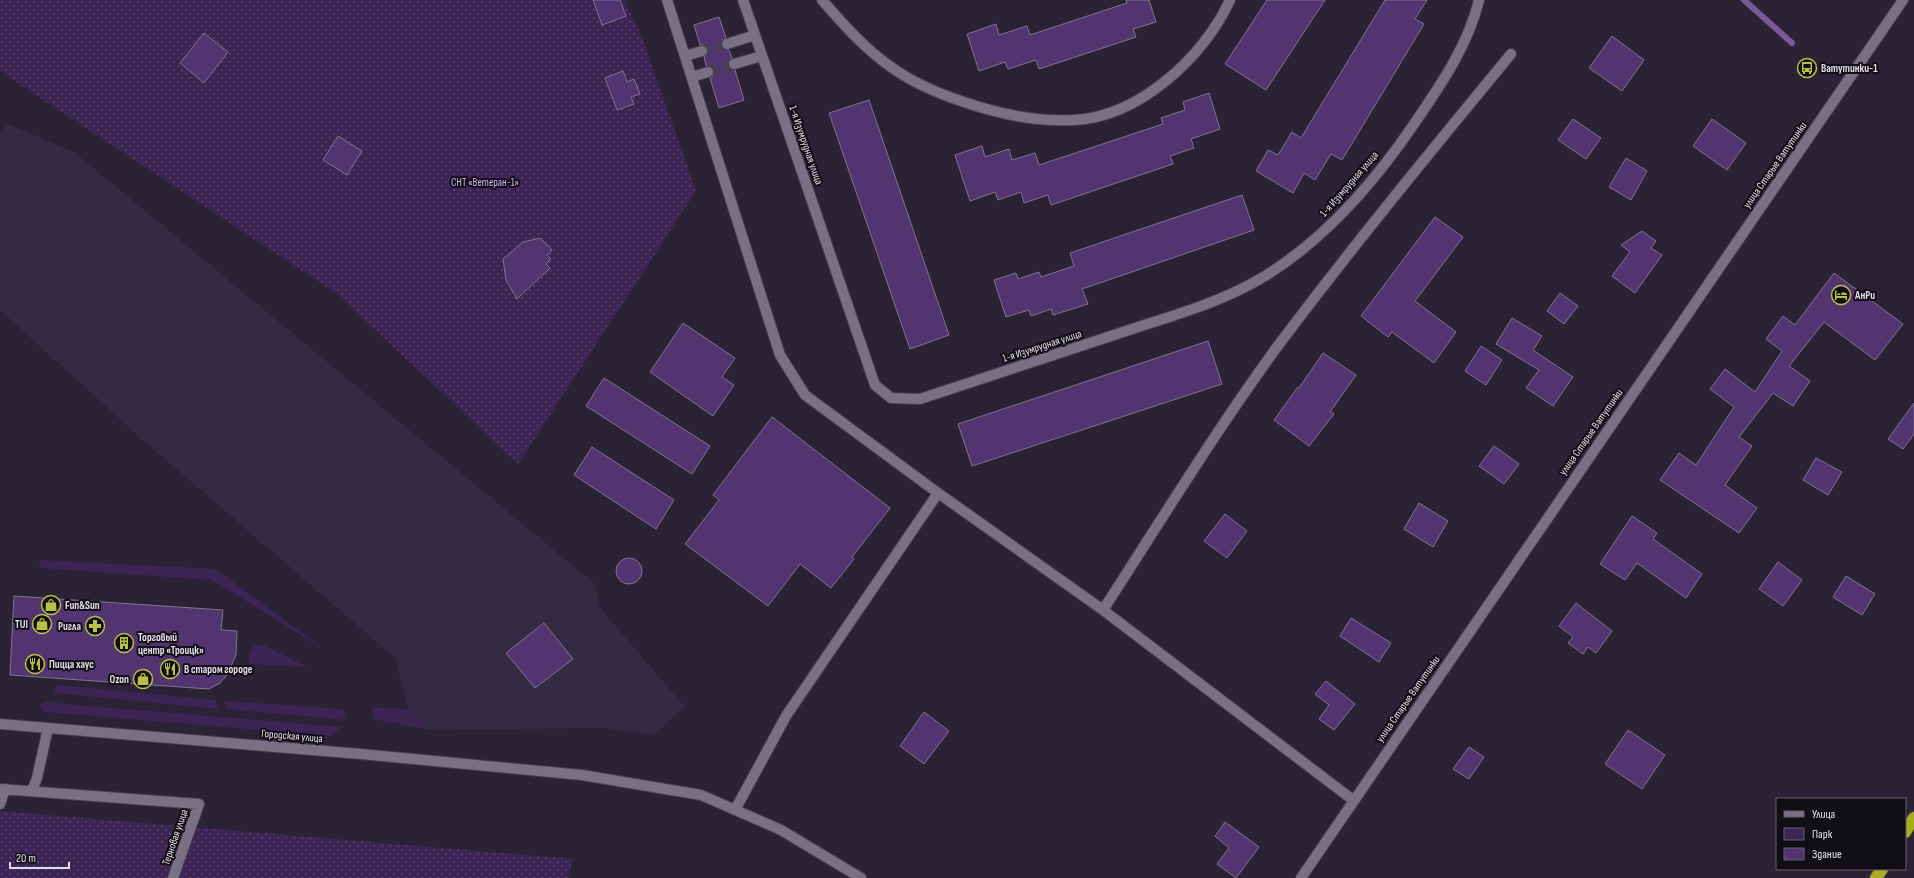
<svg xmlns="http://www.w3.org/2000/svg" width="1914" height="878" viewBox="0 0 1914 878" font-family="'Sofia Sans Condensed',sans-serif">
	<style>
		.built { fill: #352a43 }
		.green { fill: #3c2554 }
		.garden { fill: url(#garden-dots) }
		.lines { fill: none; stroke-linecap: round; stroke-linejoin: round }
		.stream { stroke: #785a99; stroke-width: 6 }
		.building { fill: #513470; stroke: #7f758c }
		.street-tunnel { stroke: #473e50; stroke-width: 10; stroke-dasharray: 10 5; stroke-linecap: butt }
		.street-casing { stroke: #453e4d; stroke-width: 12 }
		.secondary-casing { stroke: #453e4d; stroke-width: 12 }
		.highway-casing { stroke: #453e4d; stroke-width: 14 }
		.street { stroke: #797086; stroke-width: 10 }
		.secondary { stroke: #797086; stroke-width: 10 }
		.highway { stroke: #a7ad1f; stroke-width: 12 }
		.labels { text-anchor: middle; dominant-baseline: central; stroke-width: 4; stroke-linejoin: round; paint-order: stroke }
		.poi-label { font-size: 11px; font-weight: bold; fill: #e3deea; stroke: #110e16; text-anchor: start }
		.street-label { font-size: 11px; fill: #e3deea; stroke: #110e16 }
		.park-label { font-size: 11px; fill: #d1b0f8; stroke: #110e16 }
	</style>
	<defs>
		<pattern id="garden-dots" width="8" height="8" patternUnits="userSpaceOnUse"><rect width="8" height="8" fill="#3c2554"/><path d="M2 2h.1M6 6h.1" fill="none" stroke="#58446d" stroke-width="1.8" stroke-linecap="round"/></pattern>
	</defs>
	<rect width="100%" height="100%" fill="#2b2235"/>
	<path class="built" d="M 8,124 L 74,152 L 595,584 L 599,607 L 685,707 L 654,735 L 605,728 L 431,730 L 408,709 L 395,658 L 144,441 L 0,310 L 0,134 Z"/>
	<path class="green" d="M 39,560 L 216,569 L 328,652 L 212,580 L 40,568 Z
		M 256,644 L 265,646 L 308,667 L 249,664 L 250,652 Z
		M 56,685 L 216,700 L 218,709 L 54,693 Z
		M 46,701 L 64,704 L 343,727 L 330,736 L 45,712 L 39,706 Z
		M 225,701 L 344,709 L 345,720 L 226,709 Z
		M 372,707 L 408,709 L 431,730 L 373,719 Z"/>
	<path class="garden" d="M 0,0 L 625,0 L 644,43 L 696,191 L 518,464 L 336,293 L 0,71 Z
		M 0,811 L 573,859 L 568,878 L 0,878 Z"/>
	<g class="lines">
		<path class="stream" d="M 1744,0 L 1792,43"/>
	</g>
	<path class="building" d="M 593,0 L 620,0 L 626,16 L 602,25 Z
		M 1126,0 L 1149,0 L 1156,22 L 1133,29 L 1136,37 L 1039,69 L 1036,60 L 1008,69 L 1005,62 L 979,71 L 967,34 L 996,24 L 999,35 L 1027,26 L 1030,35 L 1127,3 Z
		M 1267,0 L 1325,0 L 1266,90 L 1225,64 Z
		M 1385,0 L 1427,0 L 1415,19 L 1424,24 L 1342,160 L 1331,154 L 1315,180 L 1304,173 L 1293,193 L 1256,171 L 1268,150 L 1278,155 L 1292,132 L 1301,138 Z
		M 719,17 L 726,38 L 722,40 L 721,46 L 723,49 L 729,50 L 732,58 L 728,62 L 728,66 L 730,69 L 735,70 L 744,100 L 719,108 L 710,78 L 713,76 L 714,70 L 712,67 L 706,66 L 704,57 L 708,53 L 708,49 L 704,45 L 700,45 L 694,25 Z
		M 204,33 L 228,52 L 204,83 L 180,63 Z
		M 1612,36 L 1644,60 L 1622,91 L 1589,68 Z
		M 623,71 L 627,82 L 634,79 L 640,94 L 631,97 L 634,104 L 617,110 L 605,78 Z
		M 1209,93 L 1220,129 L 1191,139 L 1194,148 L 1170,156 L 1173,164 L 1051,205 L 1048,195 L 1024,203 L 1021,192 L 998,200 L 995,192 L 970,201 L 955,155 L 982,146 L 985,157 L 1009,149 L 1012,160 L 1035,153 L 1039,165 L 1163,124 L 1161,118 L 1185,110 L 1183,102 Z
		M 869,100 L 949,335 L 910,349 L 829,113 Z
		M 1573,119 L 1601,138 L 1586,159 L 1558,140 Z
		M 1712,119 L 1746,143 L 1727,170 L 1693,146 Z
		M 338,136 L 362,151 L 347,175 L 323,160 Z
		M 1626,158 L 1647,171 L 1631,200 L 1609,187 Z
		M 1242,195 L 1254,230 L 1082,289 L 1088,304 L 1053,315 L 1051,309 L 1031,316 L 1029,310 L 1006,317 L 994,280 L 1016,273 L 1018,279 L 1039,272 L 1041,277 L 1074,266 L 1070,253 Z
		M 1435,217 L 1463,237 L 1415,301 L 1456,332 L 1434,363 L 1392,332 L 1388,337 L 1361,316 Z
		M 1642,231 L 1656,241 L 1651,248 L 1662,255 L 1635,293 L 1612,276 L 1630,252 L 1621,245 Z
		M 540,238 L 552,250 L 547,255 L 551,259 L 546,264 L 550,268 L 517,299 L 506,280 L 503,259 L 523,242 Z
		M 1834,273 L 1903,324 L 1875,360 L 1824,322 L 1789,366 L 1810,381 L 1793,406 L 1773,393 L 1739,437 L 1752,446 L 1725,485 L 1757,508 L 1739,533 L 1660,480 L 1679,453 L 1696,465 L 1734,407 L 1710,389 L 1725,369 L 1755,392 L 1782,351 L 1766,339 L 1783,316 L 1795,325 Z
		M 1560,293 L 1578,306 L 1564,324 L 1547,311 Z
		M 1512,318 L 1542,336 L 1533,350 L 1573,377 L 1553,406 L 1526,388 L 1539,370 L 1496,344 Z
		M 683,323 L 735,358 L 722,377 L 734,385 L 713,416 L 650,372 Z
		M 1208,341 L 1222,384 L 972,466 L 958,424 Z
		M 1481,346 L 1502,360 L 1486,385 L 1465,371 Z
		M 1323,353 L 1356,375 L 1330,412 L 1334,414 L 1309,446 L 1274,420 L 1298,387 L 1299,388 Z
		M 604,378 L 710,446 L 692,474 L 586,406 Z
		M 1914,403 L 1914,434 L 1903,449 L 1888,439 Z
		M 772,417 L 890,508 L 852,557 L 854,559 L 831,588 L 800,564 L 768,606 L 685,544 L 719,500 L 713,495 Z
		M 1494,446 L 1519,464 L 1504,484 L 1479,466 Z
		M 592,447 L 674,500 L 656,529 L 574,475 Z
		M 1816,458 L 1842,472 L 1828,495 L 1803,480 Z
		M 1419,503 L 1448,521 L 1433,547 L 1404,529 Z
		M 1225,514 L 1247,531 L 1227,558 L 1204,541 Z
		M 1632,516 L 1657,533 L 1653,539 L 1702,574 L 1686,598 L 1637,563 L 1625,580 L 1600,564 Z
		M616 571a13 13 0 1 1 26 0a13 13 0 1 1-26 0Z
		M 1778,562 L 1802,580 L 1783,606 L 1759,589 Z
		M 1846,576 L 1875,594 L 1862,615 L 1833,597 Z
		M 14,596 L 223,610 L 221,630 L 237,631 L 236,655 L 227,675 L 220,683 L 209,689 L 10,675 Z
		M 1576,603 L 1612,631 L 1596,653 L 1588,647 L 1583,654 L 1568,643 L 1573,637 L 1559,626 Z
		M 1351,618 L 1391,643 L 1379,662 L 1340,636 Z
		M 544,623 L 573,659 L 535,688 L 506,653 Z
		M 1326,681 L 1355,704 L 1334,730 L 1319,719 L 1329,705 L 1315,694 Z
		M 924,712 L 949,731 L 924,764 L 900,746 Z
		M 1628,730 L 1665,755 L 1642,789 L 1605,764 Z
		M 1469,747 L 1484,757 L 1469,779 L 1453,769 Z
		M 1225,822 L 1259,847 L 1236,878 L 1217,864 L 1229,848 L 1215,836 Z"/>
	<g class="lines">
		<path class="street-tunnel" d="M 702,51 L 727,44
			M 708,72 L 734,64"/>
		<defs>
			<path id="street" d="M 667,0 L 780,355 L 805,395 L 938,493 L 1103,610 L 1353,800
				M 743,0 L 875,385 L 891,398 L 920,399 C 988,377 1055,354 1123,332 C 1171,316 1221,303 1265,276 C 1325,239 1374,183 1414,124 C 1440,86 1468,46 1479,0
				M 822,0 C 844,25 863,47 891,67 C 912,82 937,93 961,101 C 998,114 1035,122 1074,120 C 1139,117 1204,57 1230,0
				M 727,44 L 755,35
				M 685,56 L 702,51
				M 734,64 L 762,56
				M 692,77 L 708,72
				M 1103,610 C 1160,522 1215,432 1277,347 C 1352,247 1431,151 1511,54
				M 0,789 L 199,804 L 173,878
				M 32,791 L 37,778 L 48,728
				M 0,804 L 5,789
				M 735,810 L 786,716 L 938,493"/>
			<path id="secondary" d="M 0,724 L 361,754 L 582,775 L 701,795 L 781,830 L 861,878
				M 1301,878 L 1903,0"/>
			<path id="highway" d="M 1905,832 L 1914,818
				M 1876,878 L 1882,869"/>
		</defs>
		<use href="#street" class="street-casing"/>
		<use href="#secondary" class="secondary-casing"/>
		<use href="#highway" class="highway-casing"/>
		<use href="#street" class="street"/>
		<use href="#secondary" class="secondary"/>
		<use href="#highway" class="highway"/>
	</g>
	<defs>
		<symbol id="bus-ring" viewBox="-11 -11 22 22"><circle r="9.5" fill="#110e16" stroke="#bac045" stroke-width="1.5"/><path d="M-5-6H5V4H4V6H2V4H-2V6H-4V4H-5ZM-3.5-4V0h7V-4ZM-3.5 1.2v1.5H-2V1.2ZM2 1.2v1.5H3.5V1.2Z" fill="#bac045"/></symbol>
		<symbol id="hotel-ring" viewBox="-11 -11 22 22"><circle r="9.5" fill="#110e16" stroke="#bac045" stroke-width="1.5"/><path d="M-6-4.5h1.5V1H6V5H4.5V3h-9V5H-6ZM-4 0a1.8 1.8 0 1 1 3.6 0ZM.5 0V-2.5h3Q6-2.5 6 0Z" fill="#bac045"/></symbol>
		<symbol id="shop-ring" viewBox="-11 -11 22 22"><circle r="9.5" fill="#110e16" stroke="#bac045" stroke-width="1.5"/><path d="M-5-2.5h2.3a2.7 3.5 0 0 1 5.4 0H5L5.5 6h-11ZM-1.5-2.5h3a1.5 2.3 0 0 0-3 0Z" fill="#bac045"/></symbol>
		<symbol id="pharmacy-ring" viewBox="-11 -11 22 22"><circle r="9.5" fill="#110e16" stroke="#bac045" stroke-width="1.5"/><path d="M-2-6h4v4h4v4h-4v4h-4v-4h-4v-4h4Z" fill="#bac045"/></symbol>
		<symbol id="building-ring" viewBox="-11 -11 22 22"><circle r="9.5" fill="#110e16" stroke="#bac045" stroke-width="1.5"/><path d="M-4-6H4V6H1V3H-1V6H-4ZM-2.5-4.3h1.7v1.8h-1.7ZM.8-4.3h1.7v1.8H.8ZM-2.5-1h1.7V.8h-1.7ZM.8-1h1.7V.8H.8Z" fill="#bac045"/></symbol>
		<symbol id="restaurant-ring" viewBox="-11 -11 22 22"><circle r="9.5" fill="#110e16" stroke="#bac045" stroke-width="1.5"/><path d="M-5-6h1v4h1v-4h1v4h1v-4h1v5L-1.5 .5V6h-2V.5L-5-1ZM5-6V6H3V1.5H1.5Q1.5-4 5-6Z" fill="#bac045"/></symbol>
	</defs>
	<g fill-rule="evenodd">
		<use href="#bus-ring" x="1796" y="57" width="22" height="22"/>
		<use href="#hotel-ring" x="1830" y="284" width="22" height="22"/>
		<use href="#shop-ring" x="40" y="594" width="22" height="22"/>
		<use href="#shop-ring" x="31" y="613" width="22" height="22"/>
		<use href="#pharmacy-ring" x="84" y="615" width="22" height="22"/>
		<use href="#building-ring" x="113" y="632" width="22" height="22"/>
		<use href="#restaurant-ring" x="24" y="653" width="22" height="22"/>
		<use href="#restaurant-ring" x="159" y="658" width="22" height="22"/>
		<use href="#shop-ring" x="132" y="668" width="22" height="22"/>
	</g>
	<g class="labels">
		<g class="poi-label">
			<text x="1821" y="68">Ватутинки-1</text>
			<text x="1855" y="295">АнРи</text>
			<text x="65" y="605">Fun&amp;Sun</text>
			<text x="28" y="624" text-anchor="end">TUI</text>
			<text x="81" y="626" text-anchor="end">Ригла</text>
			<text x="138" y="637">Торговый<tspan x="138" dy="13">центр «Троицк»</tspan></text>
			<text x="49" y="664">Пицца хаус</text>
			<text x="184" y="669">В старом городе</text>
			<text x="129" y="679" text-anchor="end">Ozon</text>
		</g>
		<g class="street-label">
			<text transform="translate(806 145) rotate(71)">1-я Изумрудная улица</text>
			<text transform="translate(1775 165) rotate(-55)">улица Старые Ватутинки</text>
			<text transform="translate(1349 184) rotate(-49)">1-я Изумрудная улица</text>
			<text transform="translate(1042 346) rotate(-18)">1-я Изумрудная улица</text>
			<text transform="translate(1591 432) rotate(-55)">улица Старые Ватутинки</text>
			<text transform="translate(1408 699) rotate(-55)">улица Старые Ватутинки</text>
			<text transform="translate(292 736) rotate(5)">Городская улица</text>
			<text transform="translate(175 837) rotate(-71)">Терновая улица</text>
		</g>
		<g class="park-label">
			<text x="485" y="182">СНТ «Ветеран-1»</text>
		</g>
	</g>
	<rect x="1776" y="798" width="130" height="72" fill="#110e16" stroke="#65616b"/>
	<rect x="1784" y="811" width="20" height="6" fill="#797086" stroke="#65616b"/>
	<text x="1812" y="818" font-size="12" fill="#e3deea">Улица</text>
	<rect x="1784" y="828" width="20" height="12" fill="#3c2554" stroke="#65616b"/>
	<text x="1812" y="838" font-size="12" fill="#e3deea">Парк</text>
	<rect x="1784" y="848" width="20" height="12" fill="#513470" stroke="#65616b"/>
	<text x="1812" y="858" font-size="12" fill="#e3deea">Здание</text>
	<path d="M10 862v6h59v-6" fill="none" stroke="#e3deea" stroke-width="2"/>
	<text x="16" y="862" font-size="12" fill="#e3deea" stroke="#110e16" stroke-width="3" paint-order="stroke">20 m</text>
</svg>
